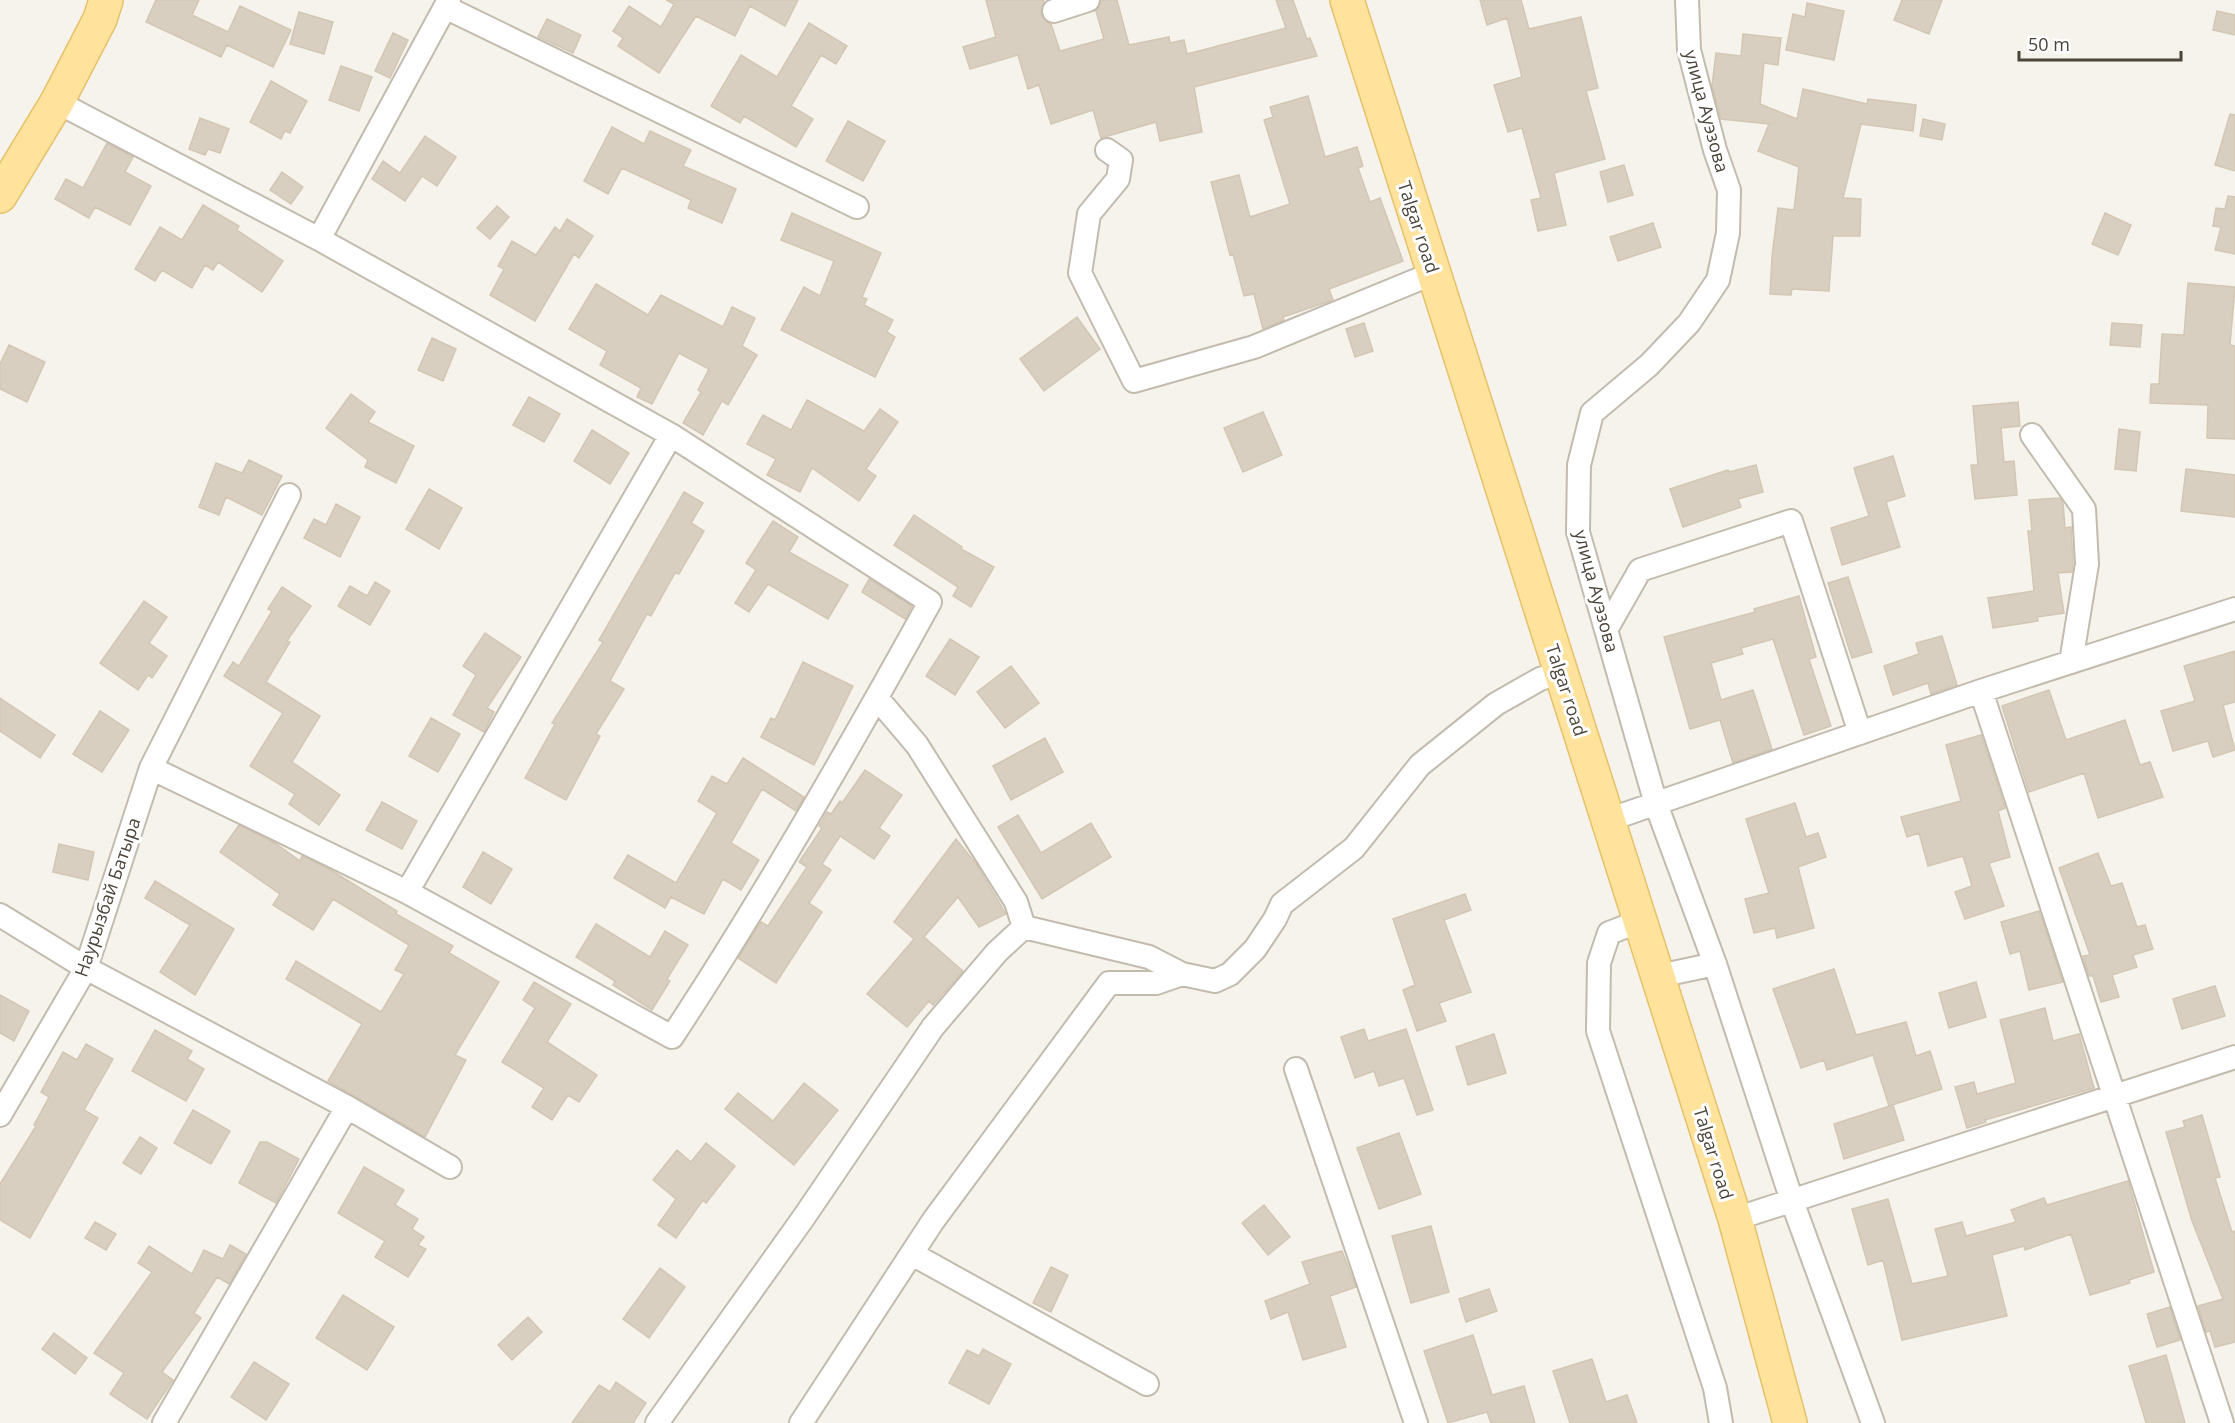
<svg xmlns="http://www.w3.org/2000/svg" width="2235" height="1423" viewBox="0 0 2235 1423" font-family="'Open Sans',sans-serif">
	<style>
		.building { fill: #d8cfc1; stroke: #d3c7b4; stroke-width: 1.5 }
		.lines { fill: none; stroke-linecap: round; stroke-linejoin: round }
		.street-casing { stroke: #c2bbae; stroke-width: 26 }
		.primary-casing { stroke: #e6c16a; stroke-width: 36 }
		.street { stroke: #fff; stroke-width: 22 }
		.primary { stroke: #ffe39c; stroke-width: 33 }
		.labels { text-anchor: middle; dominant-baseline: central; stroke-width: 6; stroke-linejoin: round; paint-order: stroke }
		.street-label { font-size: 18px; fill: #4b4439; stroke: #fff }
	</style>
	<rect width="100%" height="100%" fill="#f6f3ec"/>
	<path class="building" d="M 156,0 L 199,0 L 192,15 L 228,32 L 240,6 L 291,30 L 273,67 L 227,45 L 221,57 L 146,22 Z
		M 666,0 L 798,0 L 785,26 L 750,6 L 735,36 L 696,16 L 659,73 L 618,46 L 623,38 L 613,31 L 629,6 L 661,27 L 674,4 Z
		M 986,0 L 1044,0 L 1041,15 L 1045,21 L 1051,24 L 1060,51 L 1104,39 L 1096,11 L 1101,0 L 1117,0 L 1129,45 L 1169,37 L 1170,43 L 1184,40 L 1187,54 L 1286,28 L 1276,0 L 1293,0 L 1307,39 L 1310,38 L 1317,56 L 1194,87 L 1202,132 L 1160,141 L 1156,122 L 1101,138 L 1093,110 L 1051,124 L 1039,85 L 1028,89 L 1018,55 L 970,69 L 963,47 L 996,37 Z
		M 1480,0 L 1521,0 L 1529,29 L 1581,17 L 1598,88 L 1586,91 L 1605,159 L 1554,173 L 1566,225 L 1538,231 L 1531,200 L 1541,198 L 1522,128 L 1508,132 L 1494,85 L 1522,77 L 1507,18 L 1487,25 Z
		M 1902,0 L 1942,0 L 1929,34 L 1894,20 Z
		M 1807,3 L 1844,11 L 1834,60 L 1786,50 L 1793,14 L 1805,17 Z
		M 2217,11 L 2235,15 L 2235,35 L 2213,30 Z
		M 299,12 L 333,22 L 324,54 L 290,44 Z
		M 547,19 L 581,35 L 573,53 L 538,37 Z
		M 809,23 L 847,46 L 836,64 L 821,55 L 791,106 L 813,119 L 796,147 L 744,116 L 740,123 L 711,106 L 741,55 L 777,77 Z
		M 393,33 L 408,40 L 390,78 L 375,71 Z
		M 1743,34 L 1781,38 L 1778,65 L 1764,63 L 1760,104 L 1797,119 L 1803,89 L 1867,104 L 1868,99 L 1916,105 L 1913,131 L 1861,124 L 1843,198 L 1861,199 L 1860,236 L 1833,236 L 1829,291 L 1792,289 L 1791,295 L 1770,294 L 1772,256 L 1778,208 L 1794,210 L 1799,167 L 1758,151 L 1769,124 L 1721,119 L 1712,86 L 1716,53 L 1741,56 Z
		M 341,66 L 372,77 L 359,111 L 329,100 Z
		M 271,81 L 307,101 L 290,133 L 285,131 L 281,139 L 250,122 Z
		M 1308,96 L 1325,157 L 1357,147 L 1363,166 L 1358,168 L 1370,202 L 1380,198 L 1403,261 L 1329,289 L 1333,300 L 1283,317 L 1284,320 L 1263,329 L 1254,294 L 1244,296 L 1233,254 L 1230,255 L 1211,182 L 1239,175 L 1250,217 L 1290,204 L 1264,120 L 1273,117 L 1270,107 Z
		M 2230,114 L 2235,115 L 2235,171 L 2215,165 Z
		M 200,118 L 229,129 L 220,153 L 208,149 L 205,155 L 189,149 Z
		M 1923,119 L 1945,124 L 1942,140 L 1920,136 Z
		M 848,121 L 885,141 L 863,181 L 826,161 Z
		M 612,127 L 644,144 L 650,131 L 691,150 L 683,166 L 736,189 L 722,223 L 688,208 L 691,200 L 622,168 L 608,194 L 584,181 Z
		M 425,136 L 456,157 L 437,186 L 422,176 L 405,201 L 372,179 L 383,161 L 400,173 Z
		M 107,143 L 133,157 L 125,172 L 151,186 L 130,225 L 95,207 L 89,218 L 55,199 L 66,179 L 83,188 Z
		M 1624,165 L 1633,195 L 1608,202 L 1600,172 Z
		M 282,172 L 303,187 L 291,204 L 270,190 Z
		M 2228,196 L 2235,197 L 2235,254 L 2215,250 L 2221,227 L 2213,226 L 2216,208 L 2225,209 Z
		M 203,205 L 239,226 L 237,230 L 283,261 L 262,292 L 218,262 L 213,270 L 205,265 L 192,288 L 162,270 L 155,281 L 135,269 L 160,227 L 182,240 Z
		M 497,206 L 509,217 L 490,239 L 477,228 Z
		M 792,213 L 881,253 L 862,297 L 867,299 L 864,305 L 893,320 L 887,332 L 895,337 L 875,377 L 781,330 L 804,287 L 820,296 L 834,261 L 781,240 Z
		M 2105,213 L 2131,225 L 2118,255 L 2092,244 Z
		M 567,219 L 593,236 L 579,258 L 574,254 L 535,321 L 490,295 L 504,269 L 498,266 L 512,241 L 536,255 L 555,227 L 560,231 Z
		M 1653,223 L 1661,247 L 1618,261 L 1610,237 Z
		M 2188,283 L 2235,287 L 2230,345 L 2235,346 L 2235,439 L 2207,438 L 2208,405 L 2150,403 L 2151,384 L 2159,384 L 2162,334 L 2184,335 Z
		M 596,284 L 648,315 L 661,295 L 723,327 L 732,307 L 755,318 L 742,346 L 757,355 L 728,405 L 722,401 L 703,435 L 683,423 L 701,392 L 698,390 L 709,369 L 679,353 L 652,404 L 637,397 L 641,388 L 600,365 L 607,351 L 569,329 Z
		M 1077,317 L 1100,349 L 1044,391 L 1020,359 Z
		M 1364,323 L 1373,351 L 1355,357 L 1346,329 Z
		M 2112,323 L 2142,325 L 2140,347 L 2110,345 Z
		M 432,338 L 456,349 L 443,381 L 418,370 Z
		M 9,345 L 45,362 L 27,402 L 0,389 L 0,364 Z
		M 351,394 L 375,412 L 368,422 L 414,446 L 396,483 L 365,467 L 368,460 L 326,428 Z
		M 529,397 L 560,414 L 544,442 L 513,425 Z
		M 807,400 L 864,431 L 880,409 L 898,422 L 866,469 L 876,476 L 859,501 L 812,468 L 800,492 L 767,475 L 776,459 L 747,444 L 763,415 L 791,430 Z
		M 2018,402 L 2020,426 L 2001,428 L 2004,462 L 2014,461 L 2017,495 L 1975,499 L 1971,465 L 1978,465 L 1973,406 Z
		M 1263,412 L 1282,455 L 1243,472 L 1224,428 Z
		M 2119,429 L 2140,432 L 2136,471 L 2115,469 Z
		M 592,430 L 629,453 L 610,484 L 574,461 Z
		M 1893,456 L 1905,496 L 1886,502 L 1900,547 L 1842,565 L 1831,528 L 1869,516 L 1854,468 Z
		M 249,460 L 282,476 L 262,515 L 226,497 L 219,515 L 199,507 L 216,463 L 242,473 Z
		M 1756,465 L 1763,492 L 1738,499 L 1741,507 L 1683,527 L 1670,489 L 1728,470 L 1729,472 Z
		M 2186,469 L 2235,475 L 2235,517 L 2181,511 Z
		M 429,489 L 462,508 L 439,549 L 406,529 Z
		M 684,492 L 703,503 L 691,523 L 704,531 L 679,574 L 675,573 L 651,616 L 647,614 L 610,681 L 624,689 L 596,734 L 600,736 L 566,800 L 525,778 L 555,724 L 552,723 L 603,642 L 599,640 L 610,621 Z
		M 2060,498 L 2063,503 L 2065,528 L 2071,527 L 2073,563 L 2072,572 L 2058,573 L 2064,613 L 2037,617 L 2038,621 L 1993,628 L 1988,598 L 2034,591 L 2028,531 L 2032,531 L 2029,500 Z
		M 336,504 L 360,517 L 340,557 L 304,538 L 314,519 L 326,525 Z
		M 914,515 L 962,547 L 961,549 L 994,567 L 971,607 L 953,596 L 958,587 L 894,545 Z
		M 773,521 L 798,537 L 789,552 L 848,585 L 828,619 L 768,584 L 749,612 L 735,603 L 756,570 L 746,563 Z
		M 1848,577 L 1872,652 L 1852,658 L 1828,583 Z
		M 869,579 L 912,606 L 905,619 L 862,592 Z
		M 375,582 L 390,591 L 370,625 L 338,606 L 350,586 L 367,596 Z
		M 282,587 L 311,606 L 287,641 L 290,642 L 266,682 L 320,716 L 292,762 L 340,795 L 319,825 L 289,804 L 295,794 L 250,766 L 283,713 L 224,676 L 233,662 L 239,666 L 272,611 L 268,609 Z
		M 1799,596 L 1816,657 L 1809,659 L 1831,726 L 1804,735 L 1773,639 L 1741,648 L 1743,654 L 1711,663 L 1721,700 L 1753,690 L 1772,749 L 1733,763 L 1720,720 L 1690,729 L 1664,637 L 1755,612 L 1754,609 Z
		M 144,601 L 167,617 L 149,643 L 167,656 L 152,678 L 148,675 L 138,690 L 100,663 Z
		M 485,633 L 521,657 L 487,708 L 494,712 L 484,732 L 453,715 L 476,675 L 463,666 Z
		M 1942,636 L 1957,685 L 1931,694 L 1928,683 L 1893,695 L 1884,666 L 1919,654 L 1916,643 Z
		M 950,639 L 979,657 L 955,695 L 926,676 Z
		M 2235,651 L 2235,702 L 2223,705 L 2235,750 L 2213,757 L 2208,741 L 2173,751 L 2161,711 L 2195,701 L 2184,666 Z
		M 803,662 L 853,686 L 814,765 L 761,737 L 771,718 L 775,720 Z
		M 1011,666 L 1039,703 L 1005,728 L 977,692 Z
		M 2049,690 L 2066,740 L 2125,720 L 2140,765 L 2150,762 L 2163,797 L 2098,818 L 2084,773 L 2029,792 L 2002,706 Z
		M 0,698 L 55,735 L 40,758 L 0,731 Z
		M 100,711 L 129,730 L 102,772 L 73,754 Z
		M 431,718 L 460,734 L 438,772 L 409,756 Z
		M 1981,735 L 2005,808 L 1998,811 L 2010,857 L 1989,863 L 2004,906 L 1965,919 L 1955,892 L 1972,886 L 1963,856 L 1928,866 L 1919,833 L 1907,837 L 1901,817 L 1961,801 L 1946,745 Z
		M 1045,738 L 1063,772 L 1011,800 L 993,766 Z
		M 743,758 L 804,797 L 796,811 L 762,789 L 731,843 L 759,860 L 741,890 L 723,879 L 704,914 L 671,897 L 665,908 L 614,878 L 628,855 L 676,883 L 717,813 L 698,801 L 712,776 L 727,784 Z
		M 865,770 L 902,795 L 879,828 L 890,836 L 874,859 L 840,836 L 822,864 L 831,870 L 809,903 L 822,912 L 776,983 L 738,958 L 761,922 L 768,926 L 807,867 L 799,862 L 822,828 L 819,826 L 827,812 L 831,814 L 840,801 L 842,803 Z
		M 382,802 L 417,821 L 402,849 L 366,830 Z
		M 1795,803 L 1806,837 L 1818,833 L 1826,857 L 1798,867 L 1814,928 L 1777,938 L 1775,928 L 1754,933 L 1745,899 L 1769,893 L 1746,819 Z
		M 1018,815 L 1041,853 L 1091,823 L 1111,857 L 1042,899 L 998,827 Z
		M 239,825 L 275,843 L 300,861 L 302,856 L 329,869 L 397,911 L 396,914 L 453,946 L 449,953 L 499,982 L 455,1055 L 466,1060 L 425,1137 L 328,1081 L 362,1024 L 286,979 L 296,961 L 381,1012 L 404,974 L 395,970 L 409,945 L 333,899 L 313,930 L 273,905 L 280,894 L 220,852 Z
		M 956,839 L 976,864 L 1006,914 L 979,927 L 958,897 L 924,937 L 963,971 L 933,1005 L 929,1001 L 907,1027 L 867,994 L 914,939 L 894,922 Z
		M 59,844 L 94,852 L 88,880 L 53,872 Z
		M 483,852 L 512,869 L 491,904 L 463,887 Z
		M 2098,853 L 2111,886 L 2122,883 L 2137,927 L 2145,925 L 2153,949 L 2133,955 L 2137,967 L 2112,975 L 2119,997 L 2101,1002 L 2093,976 L 2089,976 L 2083,956 L 2090,955 L 2059,868 Z
		M 155,881 L 234,929 L 195,995 L 160,972 L 190,925 L 145,898 Z
		M 1465,894 L 1471,910 L 1444,920 L 1471,992 L 1439,1003 L 1446,1021 L 1417,1031 L 1403,990 L 1415,985 L 1393,919 Z
		M 2039,911 L 2063,982 L 2029,990 L 2020,951 L 2010,954 L 2001,922 Z
		M 596,924 L 650,957 L 665,931 L 688,945 L 667,979 L 670,981 L 652,1010 L 613,985 L 615,981 L 576,957 Z
		M 1834,969 L 1856,1035 L 1906,1022 L 1916,1056 L 1930,1051 L 1942,1089 L 1889,1106 L 1873,1055 L 1827,1070 L 1824,1060 L 1801,1068 L 1773,989 Z
		M 534,982 L 571,1004 L 547,1042 L 597,1075 L 579,1102 L 568,1095 L 552,1120 L 532,1107 L 544,1088 L 502,1062 L 535,1008 L 523,1000 Z
		M 1976,982 L 1986,1017 L 1949,1028 L 1939,993 Z
		M 2215,986 L 2225,1016 L 2182,1029 L 2173,999 Z
		M 0,995 L 29,1011 L 14,1041 L 0,1033 Z
		M 2045,1008 L 2053,1041 L 2079,1034 L 2094,1088 L 1985,1120 L 1986,1122 L 1967,1128 L 1955,1087 L 1974,1082 L 1977,1094 L 2016,1083 L 2000,1020 Z
		M 1364,1029 L 1368,1041 L 1406,1029 L 1433,1110 L 1417,1115 L 1404,1078 L 1379,1086 L 1374,1071 L 1355,1078 L 1341,1037 Z
		M 155,1030 L 192,1051 L 187,1059 L 204,1069 L 186,1101 L 132,1071 Z
		M 1494,1034 L 1506,1073 L 1468,1085 L 1456,1047 Z
		M 86,1044 L 113,1059 L 84,1110 L 98,1118 L 30,1238 L 0,1220 L 0,1184 L 36,1126 L 34,1125 L 49,1097 L 41,1092 L 63,1052 L 77,1060 Z
		M 804,1083 L 838,1110 L 794,1165 L 725,1109 L 738,1093 L 773,1121 Z
		M 1893,1105 L 1904,1140 L 1844,1159 L 1834,1124 Z
		M 193,1110 L 230,1131 L 211,1164 L 174,1143 Z
		M 2202,1115 L 2220,1177 L 2215,1178 L 2232,1232 L 2235,1231 L 2235,1342 L 2215,1347 L 2210,1331 L 2206,1332 L 2198,1306 L 2223,1299 L 2192,1221 L 2166,1132 L 2185,1127 L 2183,1121 Z
		M 1399,1133 L 1421,1194 L 1379,1209 L 1357,1148 Z
		M 140,1137 L 157,1148 L 141,1174 L 123,1163 Z
		M 260,1142 L 267,1142 L 299,1159 L 276,1203 L 239,1183 Z
		M 706,1143 L 735,1166 L 706,1203 L 703,1200 L 676,1238 L 658,1225 L 676,1199 L 653,1180 L 677,1150 L 691,1162 Z
		M 364,1167 L 404,1190 L 395,1205 L 418,1219 L 412,1229 L 424,1237 L 418,1245 L 426,1249 L 408,1277 L 375,1257 L 385,1241 L 338,1213 Z
		M 2128,1181 L 2154,1272 L 2129,1280 L 2130,1283 L 2090,1295 L 2071,1234 L 2025,1250 L 2024,1246 L 1992,1255 L 2007,1316 L 1902,1340 L 1883,1260 L 1868,1265 L 1852,1209 L 1888,1199 L 1912,1284 L 1948,1276 L 1935,1229 L 1962,1222 L 1966,1236 L 2016,1222 L 2011,1210 L 2044,1198 L 2047,1205 Z
		M 1264,1205 L 1290,1237 L 1268,1255 L 1242,1223 Z
		M 95,1222 L 116,1234 L 106,1250 L 85,1238 Z
		M 1431,1226 L 1449,1292 L 1411,1303 L 1392,1236 Z
		M 230,1245 L 246,1254 L 229,1284 L 217,1277 L 194,1313 L 201,1318 L 162,1372 L 173,1380 L 147,1419 L 110,1394 L 124,1373 L 94,1353 L 152,1272 L 138,1263 L 149,1246 L 192,1274 L 204,1250 L 223,1259 Z
		M 1342,1251 L 1356,1287 L 1330,1296 L 1346,1347 L 1303,1360 L 1288,1312 L 1271,1319 L 1265,1301 L 1310,1284 L 1302,1262 Z
		M 1051,1267 L 1068,1275 L 1051,1312 L 1033,1303 Z
		M 660,1268 L 685,1287 L 649,1338 L 623,1319 Z
		M 1489,1289 L 1497,1311 L 1466,1322 L 1459,1299 Z
		M 343,1295 L 394,1327 L 367,1370 L 316,1338 Z
		M 2170,1307 L 2180,1340 L 2157,1347 L 2147,1314 Z
		M 528,1317 L 542,1332 L 512,1360 L 498,1345 Z
		M 54,1333 L 87,1358 L 75,1374 L 42,1349 Z
		M 1473,1335 L 1492,1395 L 1524,1386 L 1535,1423 L 1491,1423 L 1487,1412 L 1448,1423 L 1424,1351 Z
		M 983,1349 L 1011,1364 L 989,1404 L 949,1383 L 967,1350 L 979,1356 Z
		M 2166,1355 L 2185,1423 L 2146,1423 L 2129,1366 Z
		M 1592,1359 L 1606,1402 L 1627,1395 L 1637,1423 L 1570,1423 L 1553,1371 Z
		M 254,1362 L 289,1384 L 266,1420 L 231,1397 Z
		M 616,1382 L 646,1403 L 633,1423 L 572,1423 L 599,1385 L 610,1392 Z"/>
	<g class="lines">
		<defs>
			<path id="street" d="M 1687,0 L 1689,50 L 1715,150 L 1729,190 L 1728,233 L 1718,280 L 1689,323 L 1649,365 L 1592,413 L 1579,465 L 1578,532 L 1656,804 L 1715,964 L 1792,1201 L 1873,1423
				M 447,8 L 857,207
				M 1054,11 L 1088,0
				M 57,102 L 319,239 L 671,435 L 930,602 C 849,749 764,897 672,1037 L 407,892 L 151,768
				M 1107,150 L 1121,160 L 1118,179 L 1089,214 L 1080,273 L 1134,381 L 1254,347 L 1434,273
				M 319,239 L 449,0
				M 2032,435 L 2084,509 L 2087,564 L 2071,662
				M 1607,628 L 1640,570 L 1791,521 L 1860,733
				M 1981,691 L 2222,1423
				M 1608,820 L 1981,691 L 2235,609
				M 407,892 L 671,435
				M 0,915 L 86,968 L 347,1107 L 450,1167
				M 1640,921 L 1609,933 L 1599,963 L 1598,1031 L 1715,1388 L 1721,1423
				M 1024,927 L 1149,957 L 1182,974 L 1215,981 L 1230,974 L 1255,949 L 1275,919 L 1282,904 L 1354,848 L 1420,765 L 1496,704 L 1540,679 L 1561,672
				M 1659,976 L 1715,964
				M 1296,1069 L 1416,1423
				M 0,1115 L 86,968 L 151,768 L 289,495
				M 1735,1219 L 2235,1057
				M 912,1254 L 1147,1384
				M 164,1423 L 347,1107
				M 657,1423 L 804,1217 L 933,1027 L 997,952 L 1024,927 L 1016,902 L 917,745 L 877,698
				M 801,1423 L 933,1221 L 1109,983 L 1156,983 L 1182,974"/>
			<path id="primary" d="M 1347,0 L 1735,1219 L 1790,1423
				M 0,196 L 57,102 L 100,19 L 106,0"/>
		</defs>
		<use href="#street" class="street-casing"/>
		<use href="#primary" class="primary-casing"/>
		<use href="#street" class="street"/>
		<use href="#primary" class="primary"/>
	</g>
	<g class="labels">
		<g class="street-label">
			<text transform="translate(1707 111) rotate(75)">улица Ауэзова</text>
			<text transform="translate(1419 227) rotate(72)">Talgar road</text>
			<text transform="translate(1597 591) rotate(75)">улица Ауэзова</text>
			<text transform="translate(1567 690) rotate(72)">Talgar road</text>
			<text transform="translate(107 897) rotate(-71)">Наурызбай Батыра</text>
			<text transform="translate(1714 1153) rotate(73)">Talgar road</text>
		</g>
	</g>
	<path d="M2019 51v9h162v-9" fill="none" stroke="#4b4439" stroke-width="3"/>
	<text x="2028" y="51" font-size="18" fill="#4b4439" stroke="#ffffff" stroke-width="4.5" paint-order="stroke">50 m</text>
</svg>
